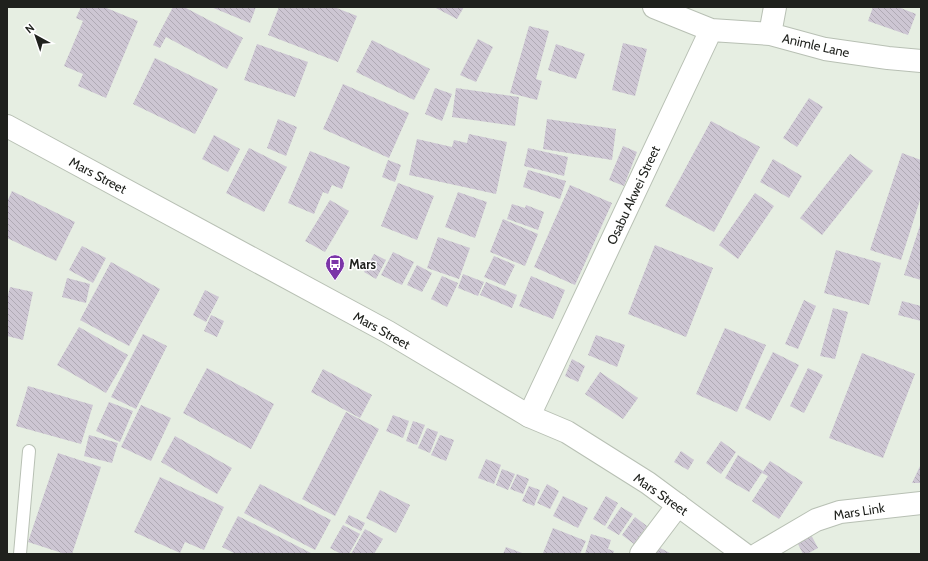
<svg xmlns="http://www.w3.org/2000/svg" width="928" height="561" viewBox="0 0 928 561" font-family="Cabin,sans-serif">
  <style>
    .building { fill: url(#building-back-hatch) }
    .lines { fill: none; stroke-linecap: round; stroke-linejoin: round }
    .lane-casing { stroke: #b8c0b4; stroke-width: 14 }
    .street-casing { stroke: #b8c0b4; stroke-width: 24 }
    .secondary-casing { stroke: #b8c0b4; stroke-width: 24 }
    .lane { stroke: #fff; stroke-width: 12 }
    .street { stroke: #fff; stroke-width: 22 }
    .secondary { stroke: #fff; stroke-width: 22 }
    .labels { text-anchor: middle; dominant-baseline: central; stroke-width: 3; stroke-linejoin: round; paint-order: stroke }
    .street-label { font-size: 13px; fill: #1f211d; stroke: #fff }
    .poi-label { font-size: 13px; font-weight: bold; fill: #1f211d; stroke: #fff; text-anchor: start }
  </style>
  <defs>
    <pattern id="building-back-hatch" width="6" height="6" patternUnits="userSpaceOnUse"><rect width="6" height="6" fill="#cdc6d3"/><path d="M-1 5l2 2M0 0l6 6M5-1l2 2" fill="none" stroke="#b0aab5"/></pattern>
  </defs>
  <rect width="100%" height="100%" fill="#e6eee2"/>
  <path class="building" d="M81 7H104L138 21 106 98 78 86 83 74 64 66 83 21 76 18Z
    M173 7H184L243 38 227 69 166 37 160 48 153 45Z
    M211 7H256L250 23Z
    M279 7H334L357 16 338 62 268 35Z
    M434 7H464L457 19Z
    M873 7H898L916 14 908 35 868 21Z
    M529 26 549 31 536 79 542 81 537 100 510 93Z
    M478 39 493 47 476 82 460 75Z
    M372 40 430 69 414 100 356 72Z
    M623 43 647 49 635 96 612 90Z
    M257 44 308 62 295 97 244 80Z
    M556 44 585 54 576 79 548 70Z
    M155 58 218 89 195 134 133 104Z
    M343 84 409 113 389 158 323 129Z
    M435 88 452 94 442 121 425 114Z
    M456 88 519 97 515 126 452 117Z
    M809 98 823 107 797 147 783 138Z
    M278 119 297 127 286 156 267 148Z
    M547 119 616 129 612 160 543 149Z
    M711 121 760 147 714 232 665 206Z
    M469 134 507 142 496 194 409 175 417 139 452 147 454 140 467 143Z
    M214 135 240 149 228 172 202 159Z
    M623 146 637 152 624 186 609 180Z
    M249 148 287 167 264 212 226 193Z
    M528 148 568 157 564 176 524 166Z
    M310 151 350 167 342 189 332 185 328 194 323 192 314 214 288 203Z
    M902 153 921 160V197L901 260 870 250Z
    M850 154 873 171 822 235 800 218Z
    M773 159 802 176 789 198 760 182Z
    M388 160 401 165 395 182 382 177Z
    M528 170 566 181 560 199 523 187Z
    M398 183 434 196 417 240 381 226Z
    M570 185 612 203 575 285 534 267Z
    M12 191 75 222 56 261 7 238V202Z
    M458 192 487 202 475 238 445 227Z
    M755 193 774 206 738 259 719 245Z
    M330 200 349 211 325 252 305 241Z
    M512 204 525 208 526 205 544 212 538 230 507 219Z
    M503 219 538 234 525 266 490 252Z
    M921 222V280L904 275Z
    M438 237 470 248 459 279 427 268Z
    M655 245 713 268 686 337 628 314Z
    M82 246 106 258 93 283 69 270Z
    M836 250 881 263 869 305 824 293Z
    M393 252 414 262 402 285 381 275Z
    M374 254 386 260 376 279 364 272Z
    M494 256 515 265 505 286 484 277Z
    M111 262 160 289 129 346 80 320Z
    M417 265 432 273 422 292 407 285Z
    M463 274 484 282 478 296 458 288Z
    M442 276 458 283 447 307 431 299Z
    M531 276 565 290 553 319 519 306Z
    M67 278 90 284 86 303 62 297Z
    M486 282 517 295 512 308 480 295Z
    M10 287 33 292 23 340 7 336V299Z
    M205 290 219 297 206 322 193 315Z
    M804 300 816 306 798 349 785 344Z
    M902 301 921 306V321L898 315Z
    M833 308 848 312 835 359 820 356Z
    M211 315 224 321 217 337 204 331Z
    M79 327 128 355 106 393 57 365Z
    M725 328 766 345 737 412 696 394Z
    M143 334 167 346 136 409 111 397Z
    M596 335 625 345 617 367 588 355Z
    M773 352 799 365 770 421 745 408Z
    M862 353 915 374 883 458 829 438Z
    M572 359 585 366 578 382 565 376Z
    M207 368 274 404 251 449 183 413Z
    M808 368 823 375 804 413 790 406Z
    M323 369 372 395 360 418 311 392Z
    M600 372 638 398 623 419 585 394Z
    M28 386 93 405 81 444 16 426Z
    M109 402 133 411 120 442 96 431Z
    M141 405 171 418 151 461 121 447Z
    M346 412 379 429 335 516 302 499Z
    M393 415 409 421 403 438 386 431Z
    M413 421 425 425 417 445 406 441Z
    M427 428 438 432 430 453 418 448Z
    M89 435 118 443 112 463 84 456Z
    M440 435 454 440 446 461 431 455Z
    M175 436 232 468 217 494 161 462Z
    M721 441 736 452 721 474 706 463Z
    M681 451 694 460 688 470 674 462Z
    M58 453 101 467 72 554H65L28 542Z
    M738 455 763 471 749 492 725 478Z
    M486 459 501 465 494 484 478 478Z
    M770 461 803 482 779 519 752 501 768 476 762 473Z
    M921 464V483H912Z
    M502 469 515 474 508 490 496 485Z
    M517 474 529 479 523 494 510 489Z
    M160 477 224 507 204 550 185 542 180 553 134 532Z
    M260 484 331 520 315 550 244 513Z
    M547 484 559 491 550 509 537 503Z
    M529 486 540 490 534 506 522 501Z
    M380 490 410 505 396 533 366 518Z
    M563 496 588 508 578 528 553 516Z
    M606 496 618 503 605 526 593 519Z
    M621 507 633 514 619 535 607 528Z
    M349 515 365 523 361 531 345 523Z
    M238 516 313 554H236L222 547Z
    M635 517 647 526 634 544 622 535Z
    M343 525 360 534 349 554H341L330 548Z
    M553 528 586 541 580 554H547L543 553Z
    M365 529 383 539 374 554H351Z
    M808 529 818 548 807 554H803L794 536Z
    M591 534 611 540 608 549 614 551 613 554H585Z
    M656 546 672 554H653Z
    M506 547 525 554H503Z"/>
  <g class="lines">
    <g class="lane-casing">
      <path id="lane" d="M20 554 29 451"/>
    </g>
    <g class="street-casing">
      <path id="street" d="M654 7 711 30 770 34 825 49 888 58 921 61
        M770 34 775 7
        M529 416 711 30
        M641 554 678 505
        M758 554 816 520 840 512 921 503"/>
    </g>
    <g class="secondary-casing">
      <path id="secondary" d="M7 126 388 332 529 416 567 432 648 483 744 554"/>
    </g>
    <use href="#lane" class="lane"/>
    <use href="#street" class="street"/>
    <use href="#secondary" class="secondary"/>
  </g>
  <defs>
    <g id="bus-pin" transform="scale(1)"><path d="M0 17L-7.5 6A9.5 9.5 0 1 1 7.5 6Z" fill="#7b35a8" stroke="#fff"/><path d="M-5-6H5V4H4V6H2V4H-2V6H-4V4H-5ZM-3.5-4V0h7V-4ZM-3.5 1.2v1.5H-2V1.2ZM2 1.2v1.5H3.5V1.2Z" fill="#fff"/></g>
  </defs>
  <g fill-rule="evenodd">
    <use href="#bus-pin" x="335" y="264"/>
  </g>
  <g class="labels">
    <g class="street-label">
      <text transform="translate(816 45) rotate(13)">Animle Lane</text>
      <text transform="translate(98 175) rotate(28)">Mars Street</text>
      <text transform="translate(633 195) rotate(-65)">Osabu Akwei Street</text>
      <text transform="translate(382 330) rotate(29)">Mars Street</text>
      <text transform="translate(661 494) rotate(35)">Mars Street</text>
      <text transform="translate(859 511) rotate(-9)">Mars Link</text>
    </g>
    <g class="poi-label">
      <text x="349" y="264">Mars</text>
    </g>
  </g>
  <rect width="928" height="561" fill="none" stroke="#1f211d" stroke-width="16"/>
  <g transform="translate(36 36) rotate(320)" stroke="#ffffff" stroke-width="3" paint-order="stroke">
  <path d="M0-3L7 15L0 10L-7 15Z" fill="#1f211d"/>
  <text y="-6" font-size="11" font-weight="bold" text-anchor="middle" fill="#1f211d">N</text>
  </g>
</svg>
